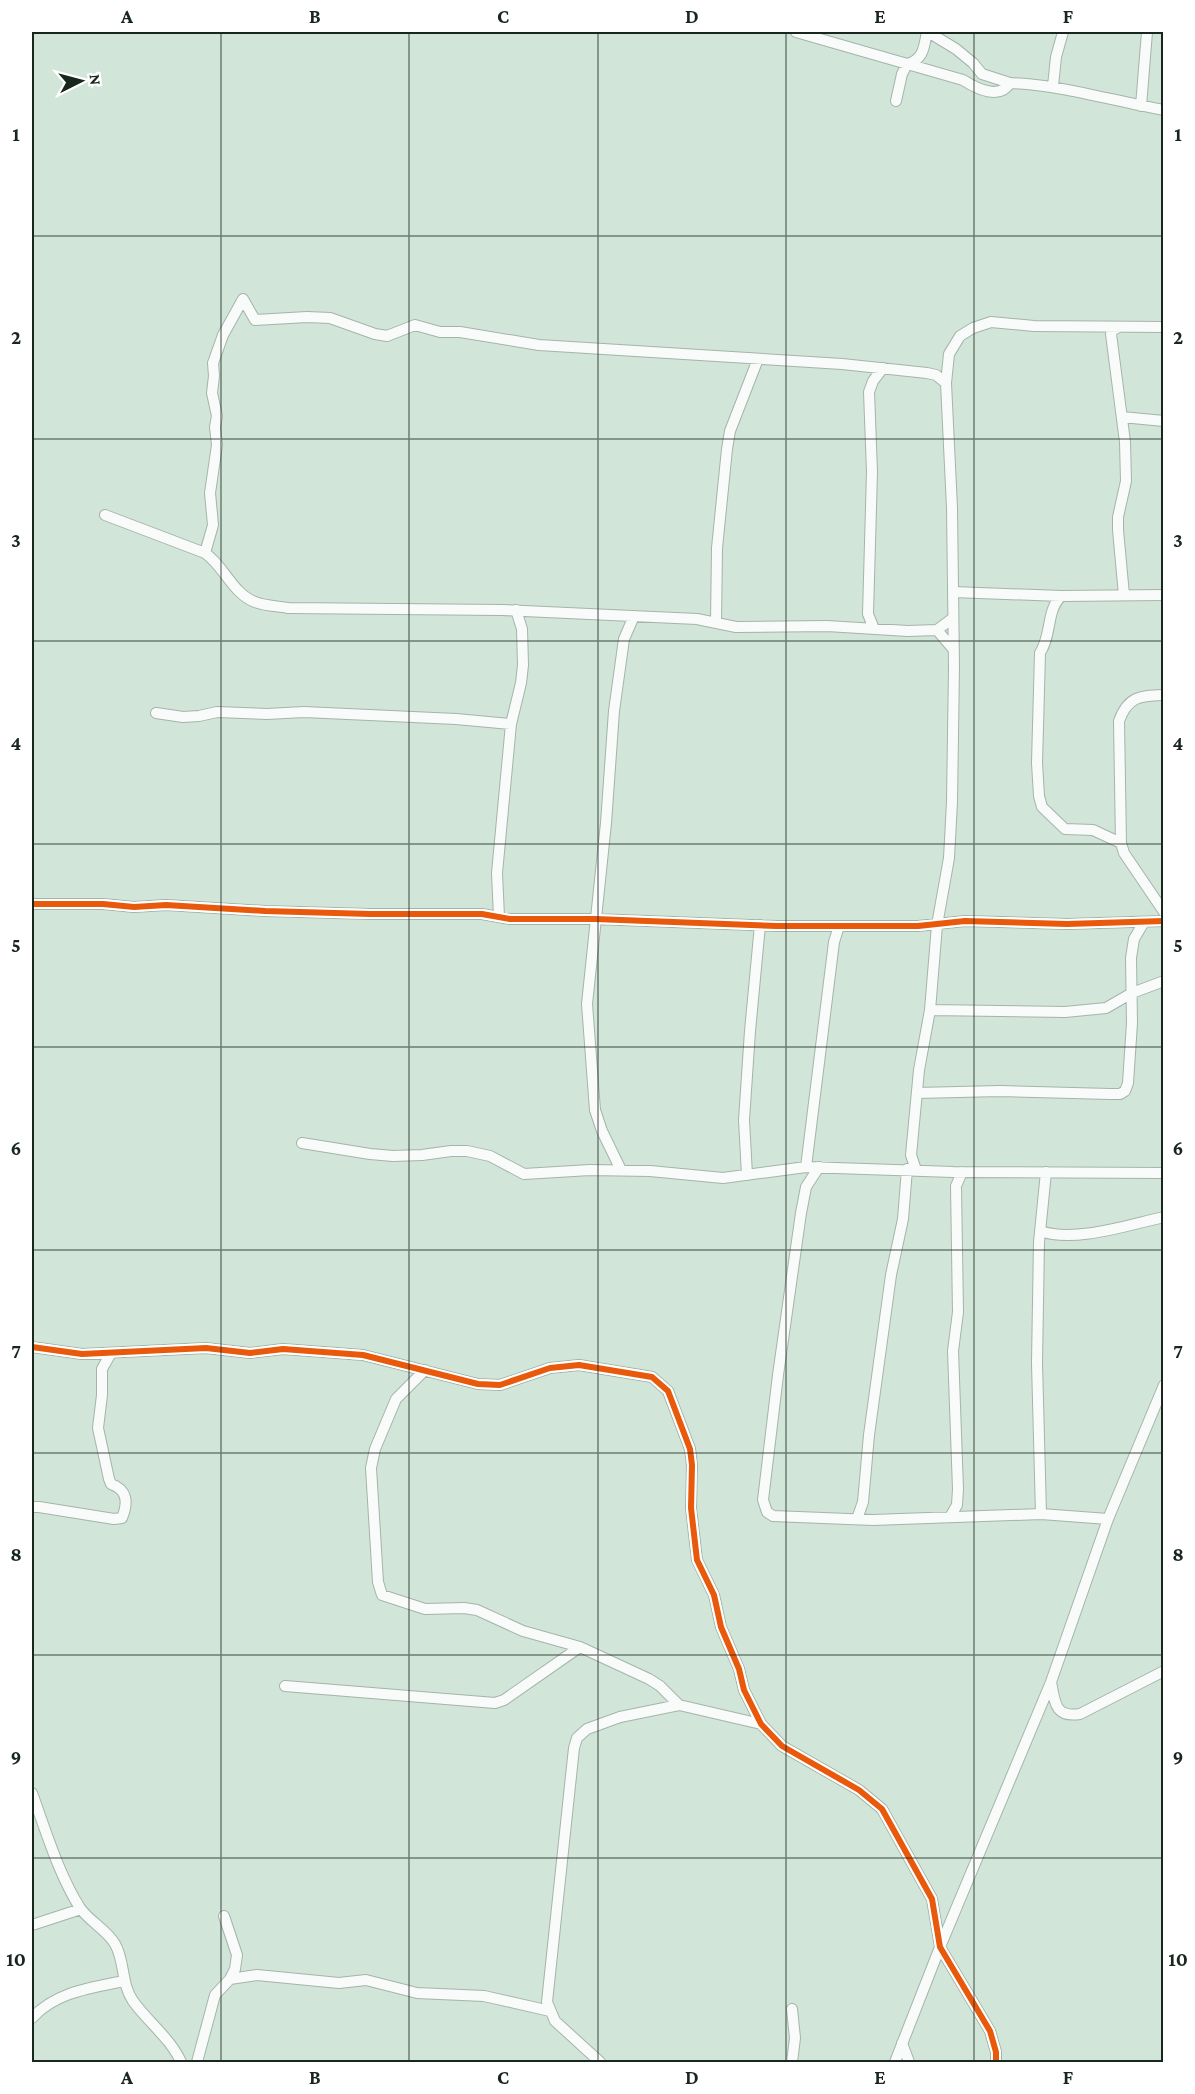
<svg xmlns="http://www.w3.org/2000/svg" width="1195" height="2094" viewBox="0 0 1195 2094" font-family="'Crimson Pro',serif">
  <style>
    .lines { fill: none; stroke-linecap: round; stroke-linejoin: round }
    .street-casing { stroke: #a5b4ab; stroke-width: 12 }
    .street { stroke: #f8fbf9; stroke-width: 10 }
    .cycleway-casing { stroke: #fff; stroke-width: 10 }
    .cycleway { stroke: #e8590c; stroke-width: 6 }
    .grid { fill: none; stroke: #19261e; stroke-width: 1.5; stroke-opacity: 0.55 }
    .neatline { fill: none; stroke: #19261e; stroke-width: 2 }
    .grid-label { font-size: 20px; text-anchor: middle; font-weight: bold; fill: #19261e }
  </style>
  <rect width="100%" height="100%" fill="#d1e5d9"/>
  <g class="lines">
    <g class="street-casing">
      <path id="street" d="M796 32 963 80C977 89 1000 100 1010 83 1063 85 1112 101 1164 110
        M928 32 956 49 973 63 982 74 1010 83
        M1053 86 1056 57 1063 32
        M896 101 902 74 907 64C924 60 924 46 927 32
        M1141 106 1147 32
        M1117 328 1113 330 1111 334 1125 442 1126 481 1118 517V530L1124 595
        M1122 417 1164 421
        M105 515 205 553C224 566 233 594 255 602 265 606 278 606 288 608L502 610 697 619 736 627 827 626 908 631 937 630 953 618
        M205 553 213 525 210 493 217 445 215 427 217 416 212 393 214 376 213 363 223 335 243 299 255 320 307 317 330 318 375 334 387 336 415 325 440 332H460L539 345 842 364 927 373 936 375 946 383
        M953 592 1061 596 1164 595
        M1061 596C1046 611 1052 635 1040 653L1037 763 1039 796 1042 807 1065 829 1093 830 1121 843
        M716 622 717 548 727 449 730 431 758 359
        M874 629 868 614 872 472 869 392 873 381 883 368
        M937 630 954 650
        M1164 695C1140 696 1128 696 1119 721L1121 843 1124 853 1164 912
        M156 713 183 717 199 716 217 712 267 714 304 712 456 719 511 724
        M32 904H103L134 907 166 905 265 911 370 914H482L510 919H595L777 926H918L965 921 1067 924 1164 921
        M499 917 497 873 511 724 521 683 523 665 522 629 516 610
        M930 1010 1065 1012 1106 1008 1132 993 1164 981
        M917 1093 1000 1091 1110 1094H1120L1125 1091 1128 1083 1132 1023 1131 958 1134 939 1144 922
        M302 1143 370 1154 393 1156 422 1155 451 1151H467L490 1156 524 1174 590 1170 650 1171 723 1178 806 1167 953 1172 1164 1173
        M806 1167 834 942 839 926
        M819 1167 806 1187 801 1213 778 1375 763 1500 767 1512 773 1516 873 1520 1041 1514 1108 1519
        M621 1170 602 1131 595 1110 587 1004 606 823 614 711 624 639 634 616
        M916 1170 911 1155 919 1070 930 1010 937 925 949 858 952 802 954 667 952 508 946 383 949 354 960 336 973 328 991 322 1034 326 1164 327
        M747 1175 744 1120 750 1031 760 925
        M1040 1231C1075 1243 1127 1225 1164 1217
        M32 1347 82 1354 206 1348 250 1353 283 1349 363 1355 478 1384 500 1385 550 1368 579 1365 652 1377 668 1391 690 1449 692 1465 691 1508 697 1560 714 1595 721 1627 739 1669 744 1690 761 1724 782 1746 859 1790 882 1809 932 1899 940 1947 990 2031 996 2052V2062
        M425 1370 396 1399 375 1449 371 1468 378 1582 382 1595 425 1609 464 1608 477 1610 523 1631 580 1647 649 1679 660 1686 679 1705
        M32 1507H39L114 1519 122 1518C128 1503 128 1490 111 1484L109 1479 98 1428 102 1395V1369L111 1353
        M1041 1514 1037 1363 1039 1242 1046 1172
        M950 1517 957 1505 958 1489 953 1351 958 1312 956 1186 962 1172
        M857 1519 863 1502 869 1435 891 1275 903 1219 907 1169
        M1051 1682C1055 1703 1055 1718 1080 1714L1164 1671
        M285 1686 495 1703 504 1700 580 1647
        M32 1793C46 1831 58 1873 80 1908 89 1921 107 1930 115 1944 125 1961 121 1984 133 2001 148 2022 171 2039 181 2062
        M32 1925 81 1909
        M230 1979 257 1975 339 1983 366 1980 417 1993 484 1996 550 2011
        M792 2009 795 2038 792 2062
        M32 2018C56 1992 90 1988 124 1981
        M902 2043 909 2062
        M197 2062 215 1995 230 1979 235 1969 237 1955 224 1916
        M600 2062 555 2021 547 2002 574 1748 577 1738 587 1729 620 1717 679 1705 761 1724
        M895 2062 940 1947 1051 1682 1108 1519 1164 1385"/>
    </g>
    <use href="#street" class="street"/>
    <g class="cycleway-casing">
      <path id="cycleway" d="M32 904H103L134 907 166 905 265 911 370 914H482L510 919H595L777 926H918L965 921 1067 924 1164 921
        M32 1347 82 1354 206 1348 250 1353 283 1349 363 1355 478 1384 500 1385 550 1368 579 1365 652 1377 668 1391 690 1449 692 1465 691 1508 697 1560 714 1595 721 1627 739 1669 744 1690 761 1724 782 1746 859 1790 882 1809 932 1899 940 1947 990 2031 996 2052V2062"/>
    </g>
    <use href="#cycleway" class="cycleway"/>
  </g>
  <path class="grid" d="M221 32V2062M409 32V2062M598 32V2062M786 32V2062M974 32V2062M32 236H1164M32 439H1164M32 641H1164M32 844H1164M32 1047H1164M32 1250H1164M32 1453H1164M32 1655H1164M32 1858H1164"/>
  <rect width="1195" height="2094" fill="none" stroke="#ffffff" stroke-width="66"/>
  <g transform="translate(81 81) rotate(84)" stroke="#ffffff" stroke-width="4.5" paint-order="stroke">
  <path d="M0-4.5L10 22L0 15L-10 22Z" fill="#19261e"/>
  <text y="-9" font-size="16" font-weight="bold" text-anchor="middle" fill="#19261e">N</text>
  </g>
  <rect x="33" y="33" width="1129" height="2028" class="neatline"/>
  <g class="grid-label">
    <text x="127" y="23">A</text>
    <text x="315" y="23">B</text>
    <text x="503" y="23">C</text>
    <text x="692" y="23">D</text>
    <text x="880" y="23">E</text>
    <text x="1068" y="23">F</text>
    <text x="16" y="141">1</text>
    <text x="1178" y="141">1</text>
    <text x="16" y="344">2</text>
    <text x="1178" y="344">2</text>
    <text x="16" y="547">3</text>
    <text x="1178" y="547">3</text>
    <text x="16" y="750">4</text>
    <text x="1178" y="750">4</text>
    <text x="16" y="952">5</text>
    <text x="1178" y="952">5</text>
    <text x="16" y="1155">6</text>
    <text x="1178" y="1155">6</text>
    <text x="16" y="1358">7</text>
    <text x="1178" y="1358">7</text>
    <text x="16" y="1561">8</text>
    <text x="1178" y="1561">8</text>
    <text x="16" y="1764">9</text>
    <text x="1178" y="1764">9</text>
    <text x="16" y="1966">10</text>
    <text x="1178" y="1966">10</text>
    <text x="127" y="2084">A</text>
    <text x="315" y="2084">B</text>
    <text x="503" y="2084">C</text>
    <text x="692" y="2084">D</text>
    <text x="880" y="2084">E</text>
    <text x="1068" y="2084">F</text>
  </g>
</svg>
